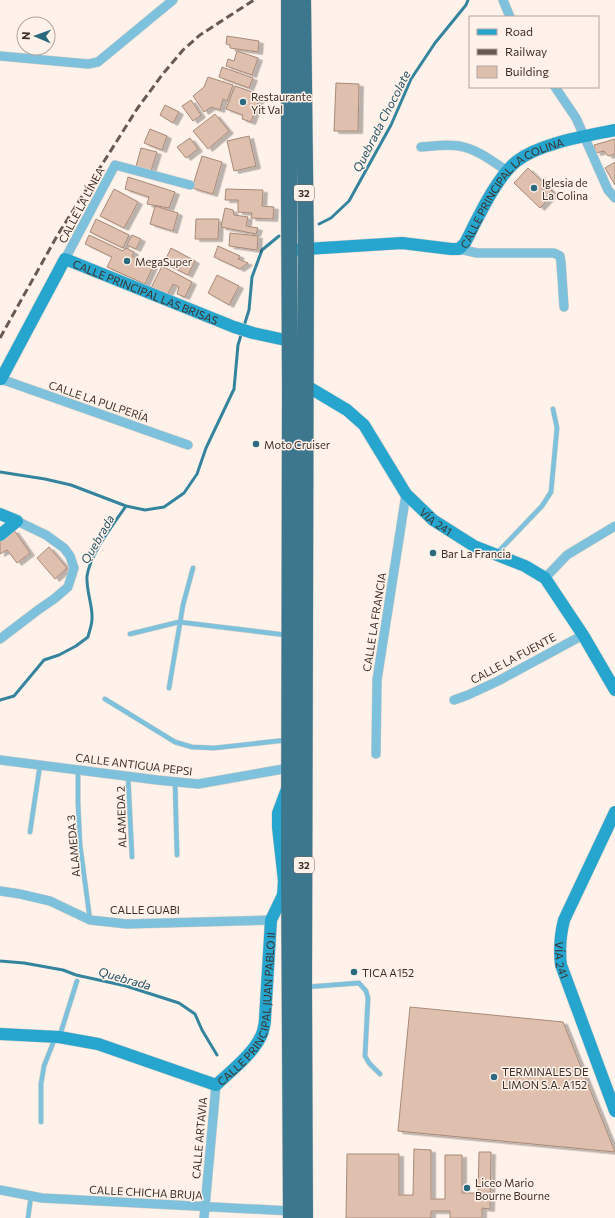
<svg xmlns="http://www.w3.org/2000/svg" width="615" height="1218" viewBox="0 0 615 1218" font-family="Commissioner,sans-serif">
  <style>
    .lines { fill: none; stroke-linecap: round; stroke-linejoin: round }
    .stream { stroke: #35849e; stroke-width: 3 }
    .building { fill: #dfbfad; stroke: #a88a79; filter: url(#shadow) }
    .lane-casing { stroke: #dccfc7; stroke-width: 5.5 }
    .street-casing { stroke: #dccfc7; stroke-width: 10 }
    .secondary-casing { stroke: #dccfc7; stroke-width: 13 }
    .highway-casing { stroke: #dccfc7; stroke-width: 17 }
    .lane { stroke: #7dc1dd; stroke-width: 4.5 }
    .street { stroke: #7dc1dd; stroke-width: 9 }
    .secondary { stroke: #26a6cf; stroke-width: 12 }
    .highway { stroke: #3d778e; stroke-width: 16 }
    .rail { stroke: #675a53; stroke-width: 3; stroke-dasharray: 8 4; stroke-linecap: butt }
    .poi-dot { fill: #2b697f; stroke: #fff2ea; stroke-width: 1.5 }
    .labels { text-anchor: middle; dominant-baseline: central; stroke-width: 3; stroke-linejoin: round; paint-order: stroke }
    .shield { fill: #fff2ea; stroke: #776a63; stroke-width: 1 }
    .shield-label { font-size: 10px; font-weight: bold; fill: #3d3029 }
    .poi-label { font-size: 11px; fill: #3d3029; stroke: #fff2ea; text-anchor: start }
    .street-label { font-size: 11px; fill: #3d3029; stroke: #fff2ea }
    .water-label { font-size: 12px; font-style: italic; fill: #245365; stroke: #fff2ea }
  </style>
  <defs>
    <filter id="shadow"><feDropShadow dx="4.5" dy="2.5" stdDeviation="0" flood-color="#0004"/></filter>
  </defs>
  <rect width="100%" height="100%" fill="#fff2ea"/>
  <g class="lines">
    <path class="stream" d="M319 224 331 218 349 201 391 125 411 79 435 43 466 5 468 0
      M244 326 249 310 252 277 262 250 279 236
      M0 472 45 479 71 485 126 506 145 510 164 507 184 493 197 474 206 448 234 389 238 345 242 332
      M0 700 14 696 44 660 59 655 76 646 88 637C89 632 92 625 92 619 93 606 86 591 87 576 90 554 113 525 126 506
      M0 961 24 963 63 970 76 975 126 986 179 1003 195 1014 202 1030 217 1055"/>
  </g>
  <path class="building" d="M227 36 259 41 258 52 230 48V45L226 44Z
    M237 51 258 58 252 75 226 66 228 59 234 61Z
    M222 67 253 78 249 88 219 77Z
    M208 77 233 85 227 101 223 99 220 110 211 107 204 112 193 96 204 87Z
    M336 83 359 84 358 131H334Z
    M235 86 261 95 251 122 242 119 243 115 226 109Z
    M191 100 201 115 193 121 182 106Z
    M165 105 179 112 173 123 160 115Z
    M215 114 229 131 208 149 193 131Z
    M150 129 167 136 162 150 144 143Z
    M249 136 256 166 234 171 227 141Z
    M190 138 198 149 186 158 177 147Z
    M615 139V154L608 156 604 151 596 153 594 145Z
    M141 148 157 152 150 174 135 170Z
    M202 156 222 162 213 194 192 188Z
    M615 162V185L605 168Z
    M528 168 554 193 540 208 514 183Z
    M128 177 175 192 169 208 147 204 149 197 125 189Z
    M114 189 138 202 124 228 100 216Z
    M226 189 263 190 262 206 274 207 273 219 251 218 252 213 238 212V200H225Z
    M155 206 178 213 173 231 150 224Z
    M225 208 233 210 234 215 248 217 246 226 258 228 256 234 221 227Z
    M96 219 129 235 123 248 90 232Z
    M196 219H219L218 239H195Z
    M230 233 258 236 257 250 229 246Z
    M89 235 123 251 126 248 134 252 132 256 153 266 145 284 107 267 112 257 85 244Z
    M132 235 141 239 136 249 127 245Z
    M218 246 240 256 238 259 248 263 240 269 214 257Z
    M171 248 195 261 188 275 164 263Z
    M162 266 192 282 185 297 177 294 179 287 173 284 167 296 151 288Z
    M217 275 239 286 229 305 208 293Z
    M14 530 30 553 17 563 7 550 0 554V541Z
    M49 547 67 568 55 579 37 558Z
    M410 1007 563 1022 615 1152 398 1131Z
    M414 1149 431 1150V1199H445V1155H462V1193H478L479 1152H491L490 1209 482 1208V1218H450V1211H431V1218H346L347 1154H399V1195H413Z"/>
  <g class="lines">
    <g class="lane-casing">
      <path id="lane" d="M496 554 542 506 551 492 557 428 553 409
        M130 634 179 622 286 635
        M169 688 183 605 193 568
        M105 699 175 742 192 747 214 748 287 740
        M78 770V803L80 845 90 920
        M128 776 132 857
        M175 782 177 855
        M30 832 40 765
        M306 987 359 983 366 991 368 998 365 1056 369 1063 380 1074
        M60 1035 77 981
        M41 1122V1084L44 1066 55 1038
        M28 1218 31 1196"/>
    </g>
    <g class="street-casing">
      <path id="street" d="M503 0 510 17
        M0 56 88 64 98 62 173 0
        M555 87 576 118 608 190 615 198
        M421 147C433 146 447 144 459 146 477 149 492 161 507 171
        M459 249 477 253H554L560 256 561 262 564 307
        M65 259 115 165 190 185
        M1 379 188 445
        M545 578 567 555 615 526
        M0 639 38 610 54 599 68 587 74 568 70 556 64 548 46 535 17 521
        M454 700 468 695 498 681 583 635
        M376 754 377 680 406 494
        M0 760 157 780 198 784 289 768
        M0 891 20 894 50 901 90 920 127 924 271 920
        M0 1190 42 1198 291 1211
        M204 1218 216 1085"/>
    </g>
    <g class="secondary-casing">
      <g id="secondary">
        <path id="s1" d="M290 250 402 243 451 249H459L465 243C477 220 497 176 517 161 540 143 586 136 615 130"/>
        <path id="s2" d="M0 379H1L65 259 234 327 253 333 290 341"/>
        <path id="s3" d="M298 385H305L347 410 364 425 406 494 433 520 474 546 525 566 545 578 583 635 615 690"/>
        <path d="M0 514 17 521 0 535"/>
        <path id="s4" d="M615 812 564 920C560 936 559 949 561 965L615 1111"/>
        <path id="s5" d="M0 1034 59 1037 98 1044 216 1085C231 1071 257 1051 263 1031 264 1027 265 1023 265 1019L271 920 283 895 284 881 278 827V813L287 789"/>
      </g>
    </g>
    <g class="highway-casing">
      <path id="highway" d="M289 0V197L290 386 289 868 291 1218
        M303 0 306 249 304 987 305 1218"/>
    </g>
    <use href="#lane" class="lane"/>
    <use href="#street" class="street"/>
    <use href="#secondary" class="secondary"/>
    <use href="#highway" class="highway"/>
    <path class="rail" d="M0 338 57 236 137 109 162 75 183 50 200 35 254 0"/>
  </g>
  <g class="poi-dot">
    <circle cx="243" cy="102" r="4"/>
    <circle cx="534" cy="188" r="4"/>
    <circle cx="127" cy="261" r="4"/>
    <circle cx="256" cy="444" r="4"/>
    <circle cx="433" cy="553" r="4"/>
    <circle cx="354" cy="972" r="4"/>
    <circle cx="494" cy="1077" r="4"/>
    <circle cx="467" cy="1188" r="4"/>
  </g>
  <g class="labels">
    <g class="shield">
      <rect x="294" y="185" width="20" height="16" rx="3"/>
      <rect x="294" y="857" width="20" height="16" rx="3"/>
    </g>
    <g class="shield-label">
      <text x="304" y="193">32</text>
      <text x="304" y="865">32</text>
    </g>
    <g class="poi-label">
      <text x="251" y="96">Restaurante<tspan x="251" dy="13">Yit Val</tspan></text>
      <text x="542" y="182">Iglesia de<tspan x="542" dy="13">La Colina</tspan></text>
      <text x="135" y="261">MegaSuper</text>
      <text x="264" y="444">Moto Cruiser</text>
      <text x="441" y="553">Bar La Francia</text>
      <text x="362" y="972">TICA A152</text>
      <text x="502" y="1071">TERMINALES DE<tspan x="502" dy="13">LIMON S.A. A152</tspan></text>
      <text x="475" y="1182">Liceo Mario<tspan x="475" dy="13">Bourne Bourne</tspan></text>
    </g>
    <g class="street-label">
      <text stroke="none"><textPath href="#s1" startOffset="250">CALLE PRINCIPAL LA COLINA</textPath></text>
      <text transform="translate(81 205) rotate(-62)">CALLE LA LÍNEA</text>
      <text stroke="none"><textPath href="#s2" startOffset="224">CALLE PRINCIPAL LAS BRISAS</textPath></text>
      <text transform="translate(99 401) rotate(19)">CALLE LA PULPERÍA</text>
      <text stroke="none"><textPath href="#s3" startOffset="200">VÍA 241</textPath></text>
      <text transform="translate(374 622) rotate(-81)">CALLE LA FRANCIA</text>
      <text transform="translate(513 658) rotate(-28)">CALLE LA FUENTE</text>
      <text transform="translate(134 764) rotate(7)">CALLE ANTIGUA PEPSI</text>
      <text transform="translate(121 817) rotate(-92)">ALAMEDA 2</text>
      <text transform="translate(73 846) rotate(-95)">ALAMEDA 3</text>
      <text x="145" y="909">CALLE GUABI</text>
      <text stroke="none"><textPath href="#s4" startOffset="160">VÍA 241</textPath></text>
      <text stroke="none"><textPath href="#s5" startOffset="311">CALLE PRINCIPAL JUAN PABLO II</textPath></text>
      <text transform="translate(199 1138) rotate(-85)">CALLE ARTAVIA</text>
      <text transform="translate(146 1192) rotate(3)">CALLE CHICHA BRUJA</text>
    </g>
    <g class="water-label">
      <text transform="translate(381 121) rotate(-63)">Quebrada Chocolate</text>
      <text transform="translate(97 539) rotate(-60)">Quebrada</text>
      <text transform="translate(125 978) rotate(16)">Quebrada</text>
    </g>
  </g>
  <rect x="469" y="16" width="130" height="72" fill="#fff2ea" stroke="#b1a49d"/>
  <rect x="477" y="29" width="20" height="6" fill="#26a6cf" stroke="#b1a49d"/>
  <text x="505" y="36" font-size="12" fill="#3d3029">Road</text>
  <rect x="477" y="49" width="20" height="6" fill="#675a53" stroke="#b1a49d"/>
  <text x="505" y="56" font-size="12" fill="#3d3029">Railway</text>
  <rect x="477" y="66" width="20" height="12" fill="#dfbfad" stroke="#b1a49d"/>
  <text x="505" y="76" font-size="12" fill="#3d3029">Building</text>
  <g transform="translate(36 36) rotate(272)"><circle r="19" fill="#fff2ea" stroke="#b1a49d"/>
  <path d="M0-3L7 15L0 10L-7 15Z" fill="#2b697f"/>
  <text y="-6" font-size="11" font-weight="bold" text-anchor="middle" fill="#3d3029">N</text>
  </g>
</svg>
